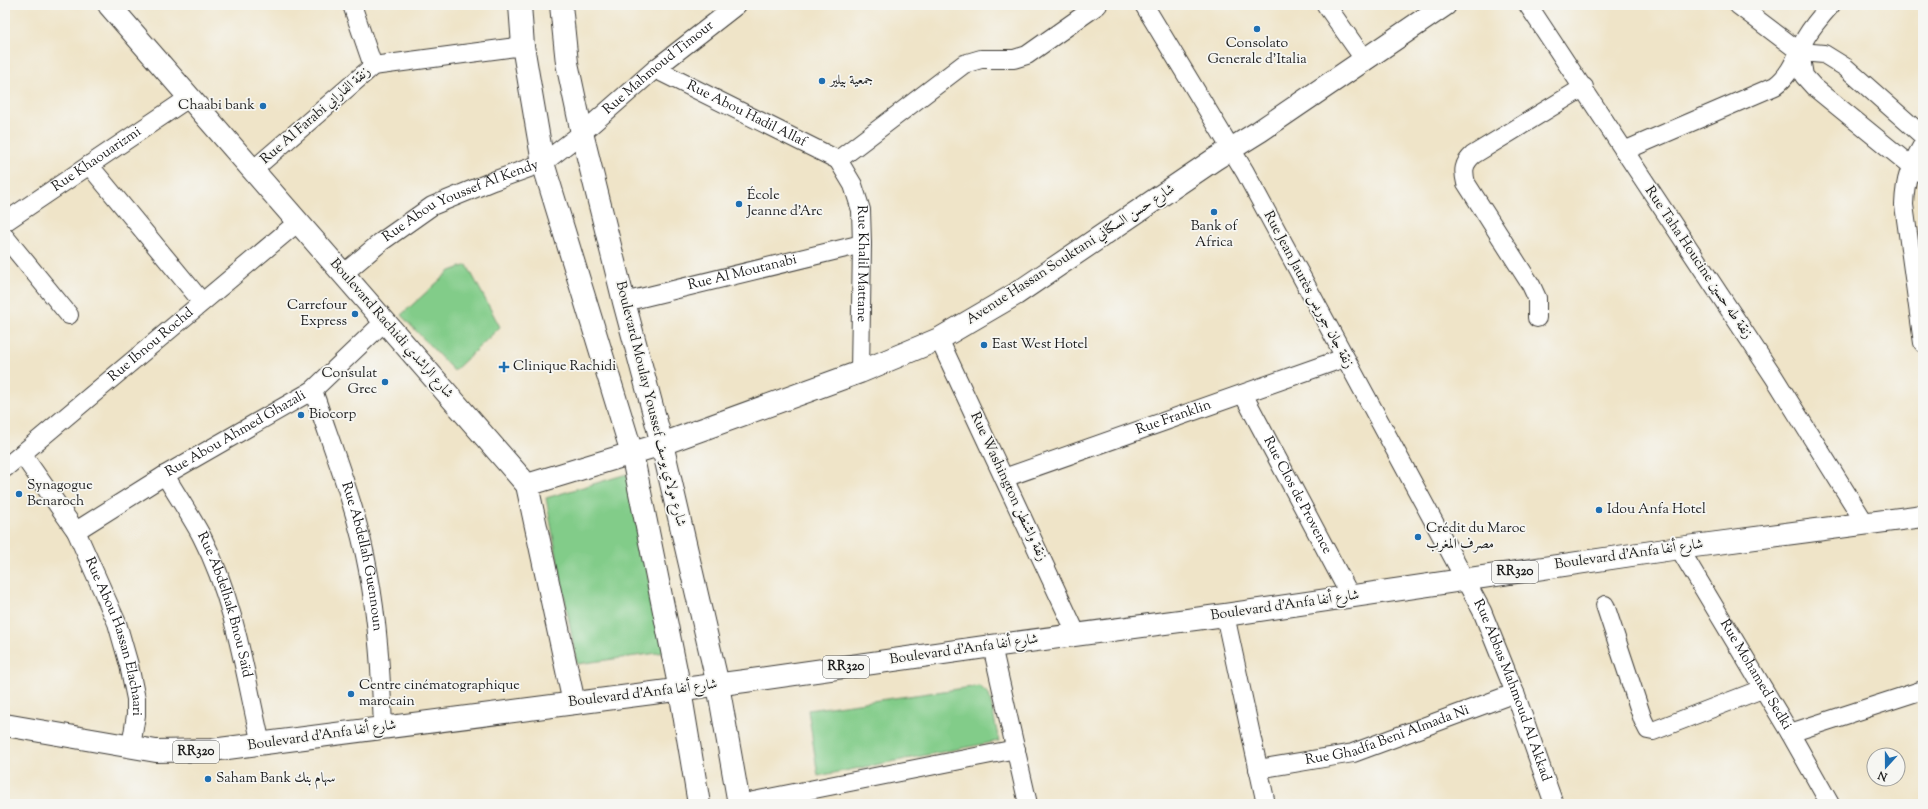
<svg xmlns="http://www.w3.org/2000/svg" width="1928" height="809" viewBox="0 0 1928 809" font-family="'Sorts Mill Goudy',Amiri,serif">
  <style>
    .green { fill: #82cc89; stroke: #4f7452 }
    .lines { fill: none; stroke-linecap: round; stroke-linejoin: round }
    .street-casing { stroke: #3c3a36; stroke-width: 20 }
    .secondary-casing { stroke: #3c3a36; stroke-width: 24 }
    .primary-casing { stroke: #3c3a36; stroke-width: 24 }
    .street { stroke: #fff; stroke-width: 18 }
    .secondary { stroke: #fff; stroke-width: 22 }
    .primary { stroke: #fff; stroke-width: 22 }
    .poi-dot { fill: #1f6fb2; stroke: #f6f6f2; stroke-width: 1.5 }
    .labels { text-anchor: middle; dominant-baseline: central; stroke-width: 3.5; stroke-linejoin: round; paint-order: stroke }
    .shield { fill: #f6f6f2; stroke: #5d5d5c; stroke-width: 1 }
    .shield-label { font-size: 13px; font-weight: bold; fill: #1c1c1c }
    .poi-label { font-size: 14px; fill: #1c1c1c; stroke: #f6f6f2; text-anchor: start }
    .street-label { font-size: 14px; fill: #1c1c1c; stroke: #f6f6f2 }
  </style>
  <rect width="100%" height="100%" fill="#f6f6f2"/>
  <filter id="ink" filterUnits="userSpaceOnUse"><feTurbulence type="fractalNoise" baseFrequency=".025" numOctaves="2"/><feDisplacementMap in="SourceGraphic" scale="8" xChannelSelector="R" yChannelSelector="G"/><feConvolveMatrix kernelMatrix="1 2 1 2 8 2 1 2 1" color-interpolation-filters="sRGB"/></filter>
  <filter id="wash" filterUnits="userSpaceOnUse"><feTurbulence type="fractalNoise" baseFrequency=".012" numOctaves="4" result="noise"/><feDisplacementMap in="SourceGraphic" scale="16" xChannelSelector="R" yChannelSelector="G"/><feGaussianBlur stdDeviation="0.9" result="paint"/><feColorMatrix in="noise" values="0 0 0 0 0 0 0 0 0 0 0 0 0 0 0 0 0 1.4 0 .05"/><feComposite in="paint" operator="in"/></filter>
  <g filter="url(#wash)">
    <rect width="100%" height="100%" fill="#efe4c8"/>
    <path class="green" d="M467 265 500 327 454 371 401 315 450 271Z
      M627 474 665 652 577 664 546 498Z
      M979 686 989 694 999 741 818 776 808 710Z"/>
  </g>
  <g filter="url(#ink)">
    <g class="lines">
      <g class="street-casing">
        <g id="street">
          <path d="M352 5 373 66"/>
          <path id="s1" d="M1144 5 1245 172 1482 611 1515 693 1554 804"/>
          <path d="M1326 5 1364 59"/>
          <path d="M1528 5 1774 377 1865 523"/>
          <path d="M1738 5 1800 52 1824 54 1845 67 1923 136"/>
          <path d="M1800 52 1804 76 1814 87 1911 166 1923 174"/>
          <path id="s2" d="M655 69 838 160"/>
          <path d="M1923 144C1910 167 1905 178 1904 205L1923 343"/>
          <path d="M1624 151 1775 86C1792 74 1797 54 1806 37 1813 25 1822 15 1831 5"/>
          <path d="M838 160 964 64 981 59H1014L1027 55 1098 5"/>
          <path id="s3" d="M838 160 853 185 861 210 862 244 860 372"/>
          <path d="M89 165 202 302"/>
          <path d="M253 170 373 66 523 46"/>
          <path id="s4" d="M5 222 190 97"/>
          <path d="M5 237 69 315"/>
          <path id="s5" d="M343 274 381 242 432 206 493 181 543 163 582 133 655 69 737 5"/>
          <path id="s6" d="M624 302 862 244"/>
          <path d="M1537 318V298L1531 285 1466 183C1463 171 1463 164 1473 155L1584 87"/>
          <path d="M939 339 1077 635"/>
          <path id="s7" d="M313 390C333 450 357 509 368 570 378 622 381 675 383 728"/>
          <path id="s8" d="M1243 394 1351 597"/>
          <path id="s9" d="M22 454 76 531 117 623 129 665 136 699V715L131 747"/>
          <path id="s10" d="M5 468 298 222"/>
          <path id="s11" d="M165 475C177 496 191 516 202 537 235 601 245 675 261 744"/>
          <path id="s12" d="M1004 478 1344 358"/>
          <path id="s13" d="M76 531 165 475 313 390 384 322"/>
          <path id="s14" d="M1679 548 1790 733 1830 804"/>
          <path d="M1605 605 1643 720 1648 730 1653 731 1762 689"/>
          <path d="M1225 615 1266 804"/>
          <path d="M992 646 1028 804"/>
          <path d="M1790 733 1923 690"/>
          <path id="s15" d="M1258 769 1353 753 1515 693"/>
          <path d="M739 804 1016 749"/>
        </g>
      </g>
      <g class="secondary-casing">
        <path id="secondary" d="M109 5 527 485 574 703
          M520 5 523 46 543 163 632 453 680 690 699 804
          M561 5 567 63 582 133 624 302 662 444 718 685 739 804
          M527 485 662 444 860 372 939 339 1016 294 1215 159 1260 131 1445 5"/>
      </g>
      <g class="primary-casing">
        <path id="primary" d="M5 725 156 751 212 750 745 681 992 646 1225 615 1679 548 1923 516"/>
      </g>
      <use href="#street" class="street"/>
      <use href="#secondary" class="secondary"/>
      <use href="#primary" class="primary"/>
    </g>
  </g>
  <g class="poi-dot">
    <circle cx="1257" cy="29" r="4"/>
    <circle cx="822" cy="81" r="4"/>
    <circle cx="263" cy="106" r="4"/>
    <circle cx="739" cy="204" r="4"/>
    <circle cx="1214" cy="212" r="4"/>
    <circle cx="355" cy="314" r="4"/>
    <circle cx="984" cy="345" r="4"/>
    <path d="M502 361h4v4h4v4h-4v4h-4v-4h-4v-4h4z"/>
    <circle cx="385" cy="382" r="4"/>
    <circle cx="301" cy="415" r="4"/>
    <circle cx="19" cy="494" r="4"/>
    <circle cx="1599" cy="510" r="4"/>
    <circle cx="1418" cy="537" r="4"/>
    <circle cx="351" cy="694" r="4"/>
    <circle cx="208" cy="779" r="4"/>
  </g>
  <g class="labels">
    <g class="shield">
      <rect x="1492" y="561" width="46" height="22" rx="3"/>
      <rect x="823" y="656" width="46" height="22" rx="3"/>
      <rect x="173" y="741" width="46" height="22" rx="3"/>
    </g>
    <g class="shield-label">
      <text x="1515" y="572">RR320</text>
      <text x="846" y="667">RR320</text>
      <text x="196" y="752">RR320</text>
    </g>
    <g class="poi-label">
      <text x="1257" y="44" text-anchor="middle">Consolato<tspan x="1257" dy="16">Generale d'Italia</tspan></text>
      <text x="830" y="81">جمعية بيلير</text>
      <text x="255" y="106" text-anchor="end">Chaabi bank</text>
      <text x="747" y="196">École<tspan x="747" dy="16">Jeanne d'Arc</tspan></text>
      <text x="1214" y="227" text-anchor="middle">Bank of<tspan x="1214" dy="16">Africa</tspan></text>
      <text x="347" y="306" text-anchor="end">Carrefour<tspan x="347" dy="16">Express</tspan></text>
      <text x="992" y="345">East West Hotel</text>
      <text x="513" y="367">Clinique Rachidi</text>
      <text x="377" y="374" text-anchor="end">Consulat<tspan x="377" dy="16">Grec</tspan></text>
      <text x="309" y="415">Biocorp</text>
      <text x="27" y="486">Synagogue<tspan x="27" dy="16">Benaroch</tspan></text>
      <text x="1607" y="510">Idou Anfa Hotel</text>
      <text x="1426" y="529">Crédit du Maroc<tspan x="1426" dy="16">مصرف المغرب</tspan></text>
      <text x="359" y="686">Centre cinématographique<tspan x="359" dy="16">marocain</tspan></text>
      <text x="216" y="779">Saham Bank سهام بنك</text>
    </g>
    <g class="street-label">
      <text stroke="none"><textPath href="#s5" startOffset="381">Rue Mahmoud Timour</textPath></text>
      <text stroke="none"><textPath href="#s2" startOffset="102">Rue Abou Hadil Allaf</textPath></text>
      <text transform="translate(316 116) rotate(-41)">Rue Al Farabi زنقة الفارابي</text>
      <text stroke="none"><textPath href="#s4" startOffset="111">Rue Khaouarizmi</textPath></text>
      <text stroke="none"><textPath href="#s5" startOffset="140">Rue Abou Youssef Al Kendy</textPath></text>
      <text transform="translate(1071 255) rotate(-33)">Avenue Hassan Souktani شارع حسن السكتاني</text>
      <text transform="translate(1698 263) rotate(56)">Rue Taha Houcine زنقة طه حسين</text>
      <text stroke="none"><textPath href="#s3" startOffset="109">Rue Khalil Mattane</textPath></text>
      <text stroke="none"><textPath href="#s6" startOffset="122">Rue Al Moutanabi</textPath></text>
      <text transform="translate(1308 290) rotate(62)">Rue Jean Jaurès زنقة جان جوريس</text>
      <text transform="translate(391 329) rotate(49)">Boulevard Rachidi شارع الراشدي</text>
      <text stroke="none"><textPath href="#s10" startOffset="191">Rue Ibnou Rochd</textPath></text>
      <text transform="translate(650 404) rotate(76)">Boulevard Moulay Youssef شارع مولاي يوسف</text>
      <text stroke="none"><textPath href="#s12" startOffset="180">Rue Franklin</textPath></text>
      <text stroke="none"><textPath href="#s13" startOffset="187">Rue Abou Ahmed Ghazali</textPath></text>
      <text transform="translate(1008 487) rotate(65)">Rue Washington زنقة واشنطن</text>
      <text stroke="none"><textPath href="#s8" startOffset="115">Rue Clos de Provence</textPath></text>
      <text transform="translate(1629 555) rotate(-8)">Boulevard d'Anfa شارع أنفا</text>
      <text stroke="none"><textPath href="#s7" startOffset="174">Rue Abdellah Guennoun</textPath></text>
      <text stroke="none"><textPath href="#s11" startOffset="144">Rue Abdelhak Bnou Saïd</textPath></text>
      <text transform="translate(1285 606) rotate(-8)">Boulevard d'Anfa شارع أنفا</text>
      <text stroke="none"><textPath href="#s9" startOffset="207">Rue Abou Hassan Elachaari</textPath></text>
      <text transform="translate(964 650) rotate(-8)">Boulevard d'Anfa شارع أنفا</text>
      <text stroke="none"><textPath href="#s14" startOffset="148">Rue Mohamed Sedki</textPath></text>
      <text stroke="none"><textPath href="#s1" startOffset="779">Rue Abbas Mahmoud Al Akkad</textPath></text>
      <text transform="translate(643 694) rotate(-7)">Boulevard d'Anfa شارع أنفا</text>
      <text stroke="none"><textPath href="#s15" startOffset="134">Rue Ghadfa Beni Almada Ni</textPath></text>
      <text transform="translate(322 736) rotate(-8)">Boulevard d'Anfa شارع أنفا</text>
    </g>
  </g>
  <rect width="1928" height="809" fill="none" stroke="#f6f6f2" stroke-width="20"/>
  <g transform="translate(1886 767) rotate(201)"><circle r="19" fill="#f6f6f2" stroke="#9f9f9c"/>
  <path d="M0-3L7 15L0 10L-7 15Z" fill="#1f6fb2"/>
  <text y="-6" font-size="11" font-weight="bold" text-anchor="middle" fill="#1c1c1c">N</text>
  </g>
</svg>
